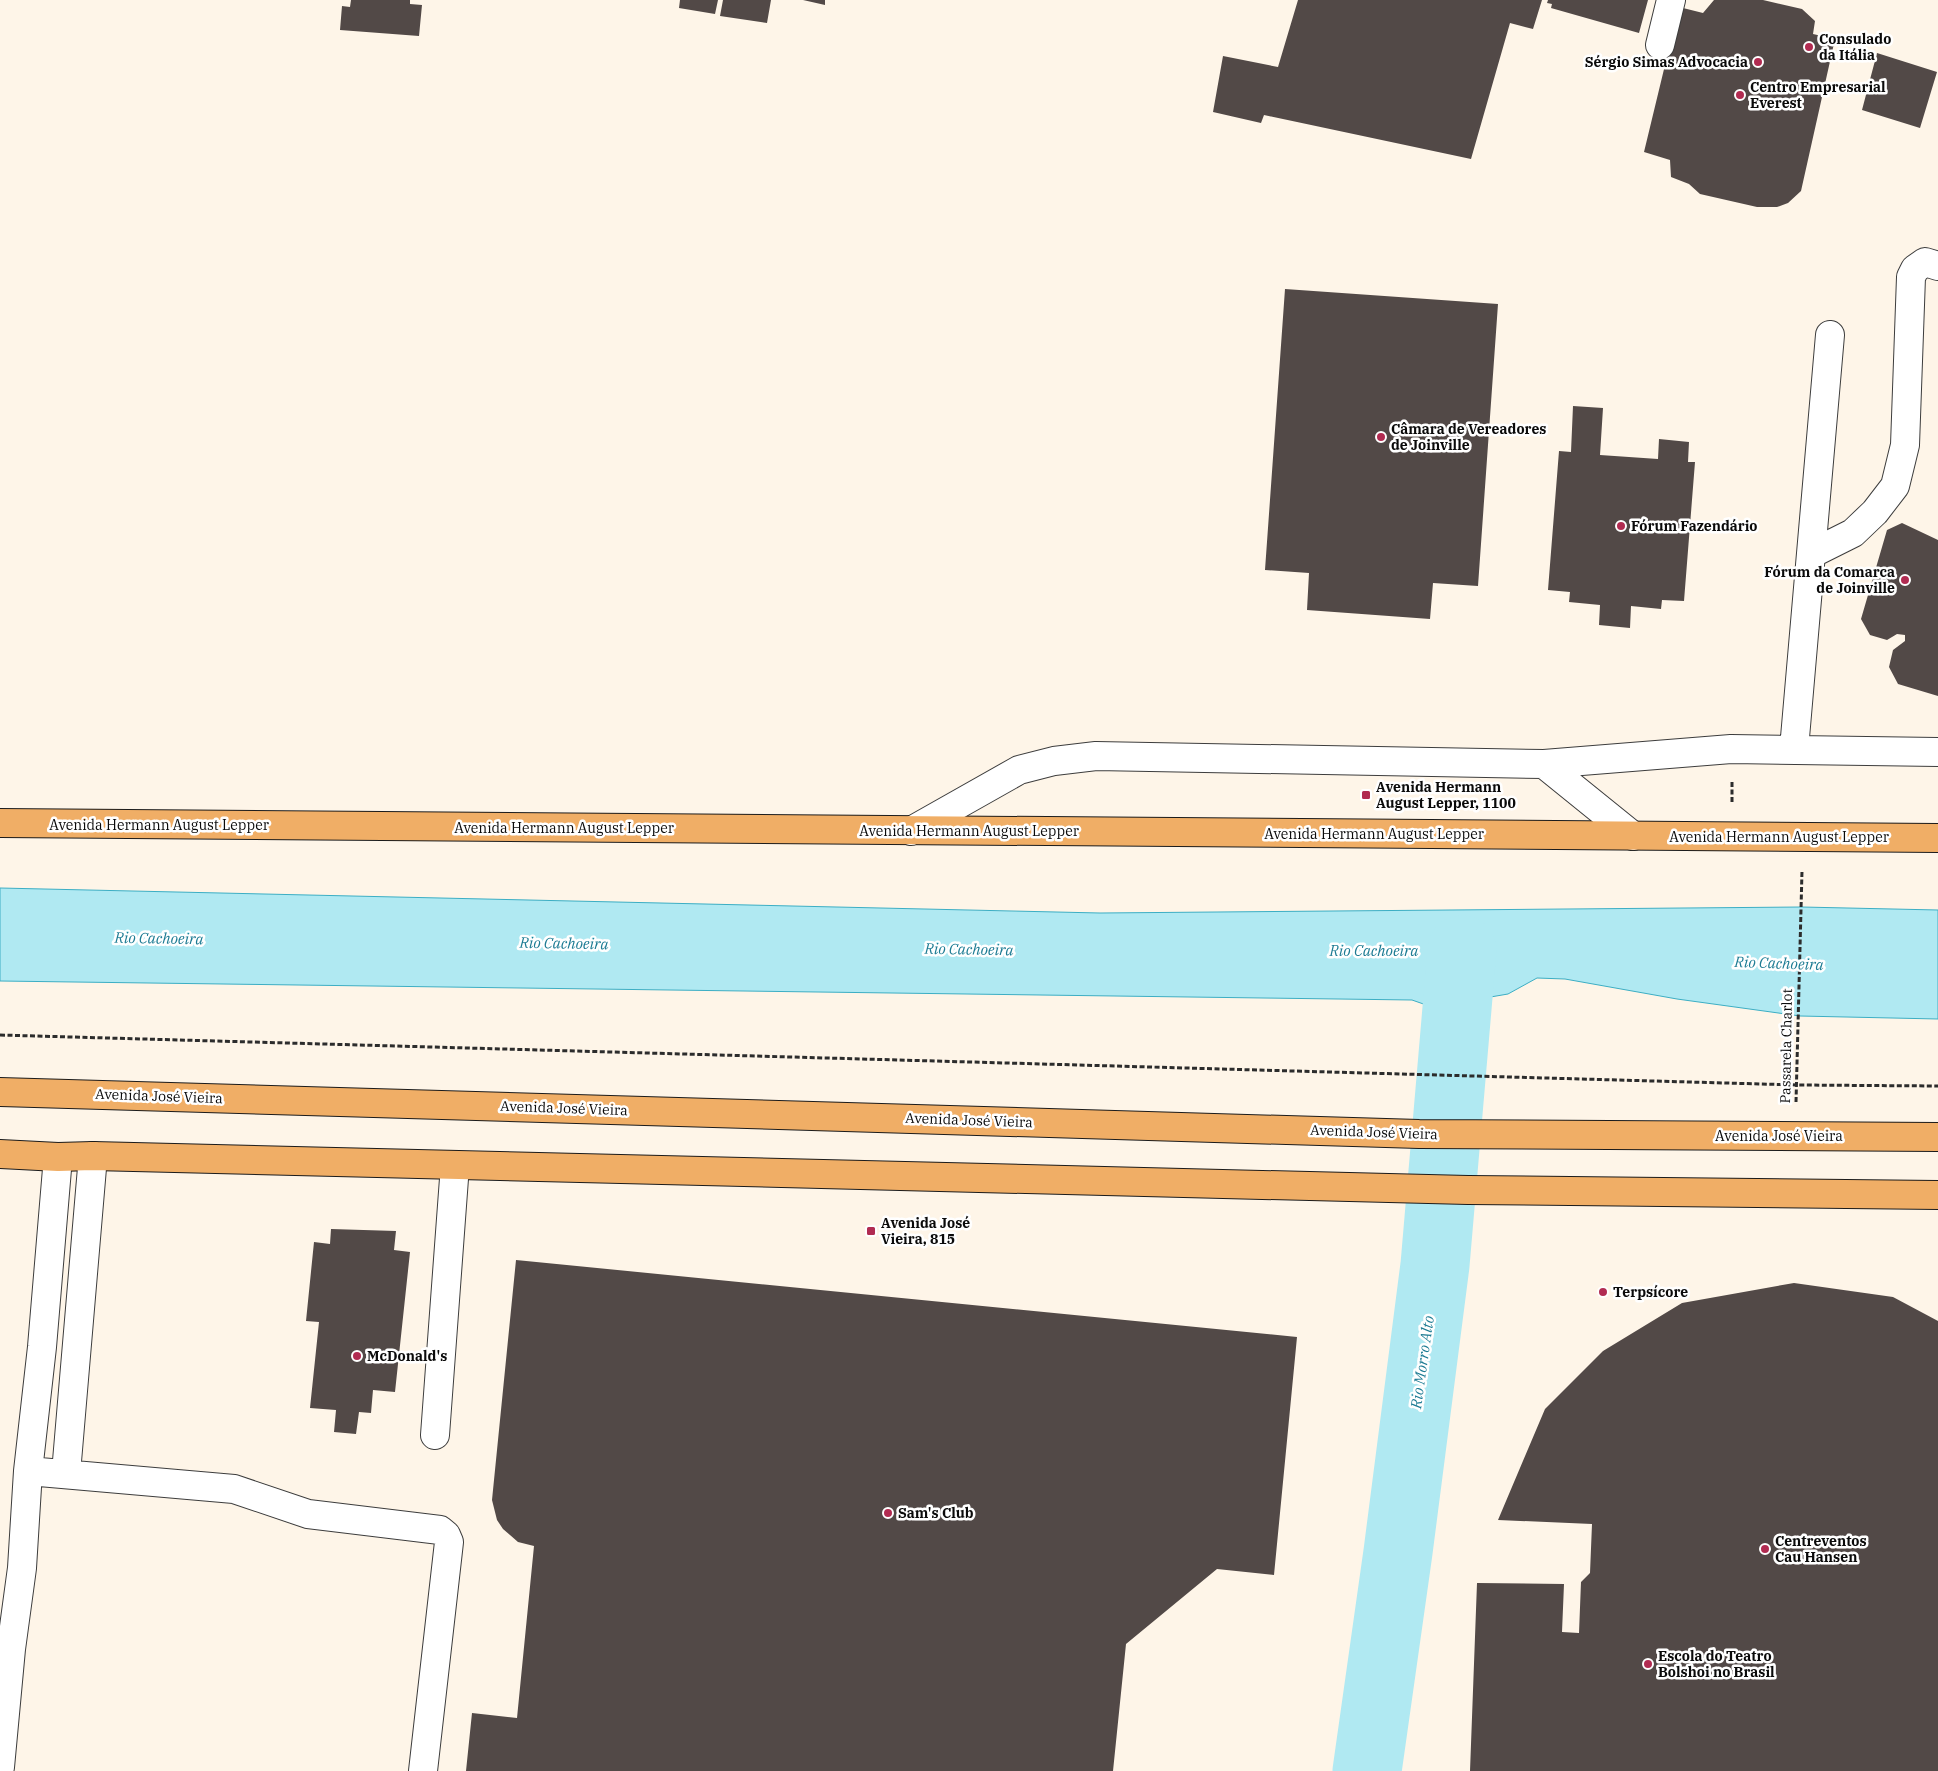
<svg xmlns="http://www.w3.org/2000/svg" width="1938" height="1771" viewBox="0 0 1938 1771" font-family="'IBM Plex Serif',serif">
  <style>
    .water { fill: #b0e9f2; stroke: #3caec4 }
    .lines { fill: none; stroke-linecap: round; stroke-linejoin: round }
    .river { stroke: #b0e9f2; stroke-width: 69 }
    .building { fill: #524947 }
    .minor-casing { stroke: #3d3d3d; stroke-width: 30 }
    .major-casing { stroke: #1b1b1b; stroke-width: 30 }
    .path { stroke: #2c2c2c; stroke-width: 3; stroke-dasharray: 5 2.5; stroke-linecap: butt }
    .minor { stroke: #fff; stroke-width: 28 }
    .major { stroke: #f0ae66; stroke-width: 28 }
    .poi-dot { fill: #b12b51; stroke: #fff; stroke-width: 2 }
    .labels { text-anchor: middle; dominant-baseline: central; stroke-width: 5; stroke-linejoin: round; paint-order: stroke }
    .poi-label { font-size: 14px; font-weight: bold; fill: #0a0a0a; stroke: #fff; text-anchor: start }
    .street-label { font-size: 14px; fill: #0a0a0a; stroke: #fff }
    .water-label { font-size: 15px; font-style: italic; fill: #1c7b93; stroke: #fff }
  </style>
  <rect width="100%" height="100%" fill="#fef5e8"/>
  <path class="water" d="M0 888 1100 913 1802 907 1938 910V1019L1800 1016 1677 999 1565 979 1537 978 1508 994 1432 1007 1412 1000 0 981Z"/>
  <g class="lines">
    <path class="river" d="M1367 1771 1398 1552 1435 1265 1462 950"/>
  </g>
  <path class="building" d="M351 0H410V4L422 5 419 36 340 30 342 6 350 7Z
    M680 0H718L715 14 679 8Z
    M723 0H771L767 23 720 16Z
    M803 0H825V5Z
    M1298 0H1542L1533 29 1510 23 1471 159 1264 115 1261 123 1213 112 1223 56 1278 67Z
    M1548 0H1648L1639 33 1551 8 1552 4 1547 3Z
    M1714 0H1763L1802 9 1815 21 1813 34 1835 39 1801 191 1788 203 1777 207H1757L1700 194 1689 184 1671 177 1670 160 1644 152 1679 7 1703 13Z
    M1877 53 1937 72 1920 128 1862 110Z
    M1285 289 1498 304 1478 586 1433 583 1430 619 1307 610 1309 573 1265 570Z
    M1573 406 1603 408 1600 455 1658 459 1659 439 1689 442 1688 462H1695L1684 601 1662 600 1661 609 1631 606 1630 628 1599 625 1600 605 1569 602 1570 592 1548 590 1559 451 1571 452Z
    M1902 523 1938 540V696L1898 684 1889 667 1893 650 1905 641V635L1897 634 1887 640 1870 635 1861 619 1887 530Z
    M331 1229 396 1231 394 1250 410 1252 395 1392 373 1390 371 1413 359 1412 356 1434 334 1432 336 1410 310 1408 319 1322 306 1321 314 1242 330 1244Z
    M516 1260 1297 1337 1274 1575 1217 1569 1126 1644 1113 1771H466L472 1713 517 1718 534 1546 518 1542 503 1529 497 1520 492 1500Z
    M1794 1283 1893 1297 1938 1321V1771H1470L1477 1583 1564 1584 1562 1632 1579 1633 1581 1582 1590 1573 1592 1524 1498 1520 1545 1409 1603 1351 1682 1303Z"/>
  <g class="lines">
    <g class="minor-casing">
      <path id="minor" d="M1660 45 1671 0
        M1811 554 1853 533 1875 512 1895 486 1905 445 1911 277 1915 269 1925 262 1938 266
        M1794 749 1830 335
        M1544 764 1633 836
        M911 831 1019 770 1054 761 1096 756 1544 764 1731 749 1938 752
        M435 1435 455 1165
        M28 1471 234 1489 308 1514 440 1530 446 1535 449 1542 423 1771
        M66 1473 93 1156
        M0 1767 11 1649 22 1568 28 1471 42 1347 58 1157"/>
    </g>
    <g class="major-casing">
      <path id="major" d="M0 823 1938 838
        M0 1092 1419 1134 1938 1137
        M0 1154 58 1157 93 1156 1468 1190 1938 1195"/>
    </g>
    <path class="path" d="M1732 782V803
      M0 1035 1797 1085 1938 1086
      M1796 1102 1802 871"/>
    <use href="#minor" class="minor"/>
    <use href="#major" class="major"/>
  </g>
  <g class="poi-dot">
    <circle cx="1809" cy="47" r="5"/>
    <circle cx="1758" cy="62" r="5"/>
    <circle cx="1740" cy="95" r="5"/>
    <circle cx="1381" cy="437" r="5"/>
    <circle cx="1621" cy="526" r="5"/>
    <circle cx="1905" cy="580" r="5"/>
    <rect x="1361" y="790" width="10" height="10" rx="2.5"/>
    <rect x="866" y="1226" width="10" height="10" rx="2.5"/>
    <circle cx="1603" cy="1292" r="5"/>
    <circle cx="357" cy="1356" r="5"/>
    <circle cx="888" cy="1513" r="5"/>
    <circle cx="1765" cy="1549" r="5"/>
    <circle cx="1648" cy="1664" r="5"/>
  </g>
  <g class="labels">
    <g class="poi-label">
      <text x="1819" y="39">Consulado<tspan x="1819" dy="16">da Itália</tspan></text>
      <text x="1748" y="62" text-anchor="end">Sérgio Simas Advocacia</text>
      <text x="1750" y="87">Centro Empresarial<tspan x="1750" dy="16">Everest</tspan></text>
      <text x="1391" y="429">Câmara de Vereadores<tspan x="1391" dy="16">de Joinville</tspan></text>
      <text x="1631" y="526">Fórum Fazendário</text>
      <text x="1895" y="572" text-anchor="end">Fórum da Comarca<tspan x="1895" dy="16">de Joinville</tspan></text>
      <text x="1376" y="787">Avenida Hermann<tspan x="1376" dy="16">August Lepper, 1100</tspan></text>
      <text x="881" y="1223">Avenida José<tspan x="881" dy="16">Vieira, 815</tspan></text>
      <text x="1613" y="1292">Terpsícore</text>
      <text x="367" y="1356">McDonald's</text>
      <text x="898" y="1513">Sam's Club</text>
      <text x="1775" y="1541">Centreventos<tspan x="1775" dy="16">Cau Hansen</tspan></text>
      <text x="1658" y="1656">Escola do Teatro<tspan x="1658" dy="16">Bolshoi no Brasil</tspan></text>
    </g>
    <g class="street-label">
      <text x="159" y="825">Avenida Hermann August Lepper</text>
      <text x="564" y="828">Avenida Hermann August Lepper</text>
      <text x="969" y="831">Avenida Hermann August Lepper</text>
      <text x="1374" y="834">Avenida Hermann August Lepper</text>
      <text x="1779" y="837">Avenida Hermann August Lepper</text>
      <text transform="translate(1786 1046) rotate(-89)">Passarela Charlot</text>
      <text transform="translate(159 1096) rotate(2)">Avenida José Vieira</text>
      <text transform="translate(564 1108) rotate(2)">Avenida José Vieira</text>
      <text transform="translate(969 1120) rotate(2)">Avenida José Vieira</text>
      <text transform="translate(1374 1132) rotate(2)">Avenida José Vieira</text>
      <text x="1779" y="1136">Avenida José Vieira</text>
    </g>
    <g class="water-label">
      <text transform="translate(159 938) rotate(1)">Rio Cachoeira</text>
      <text transform="translate(564 943) rotate(1)">Rio Cachoeira</text>
      <text transform="translate(969 949) rotate(1)">Rio Cachoeira</text>
      <text x="1374" y="950">Rio Cachoeira</text>
      <text transform="translate(1779 963) rotate(2)">Rio Cachoeira</text>
      <text transform="translate(1422 1362) rotate(-82)">Rio Morro Alto</text>
    </g>
  </g>
</svg>
